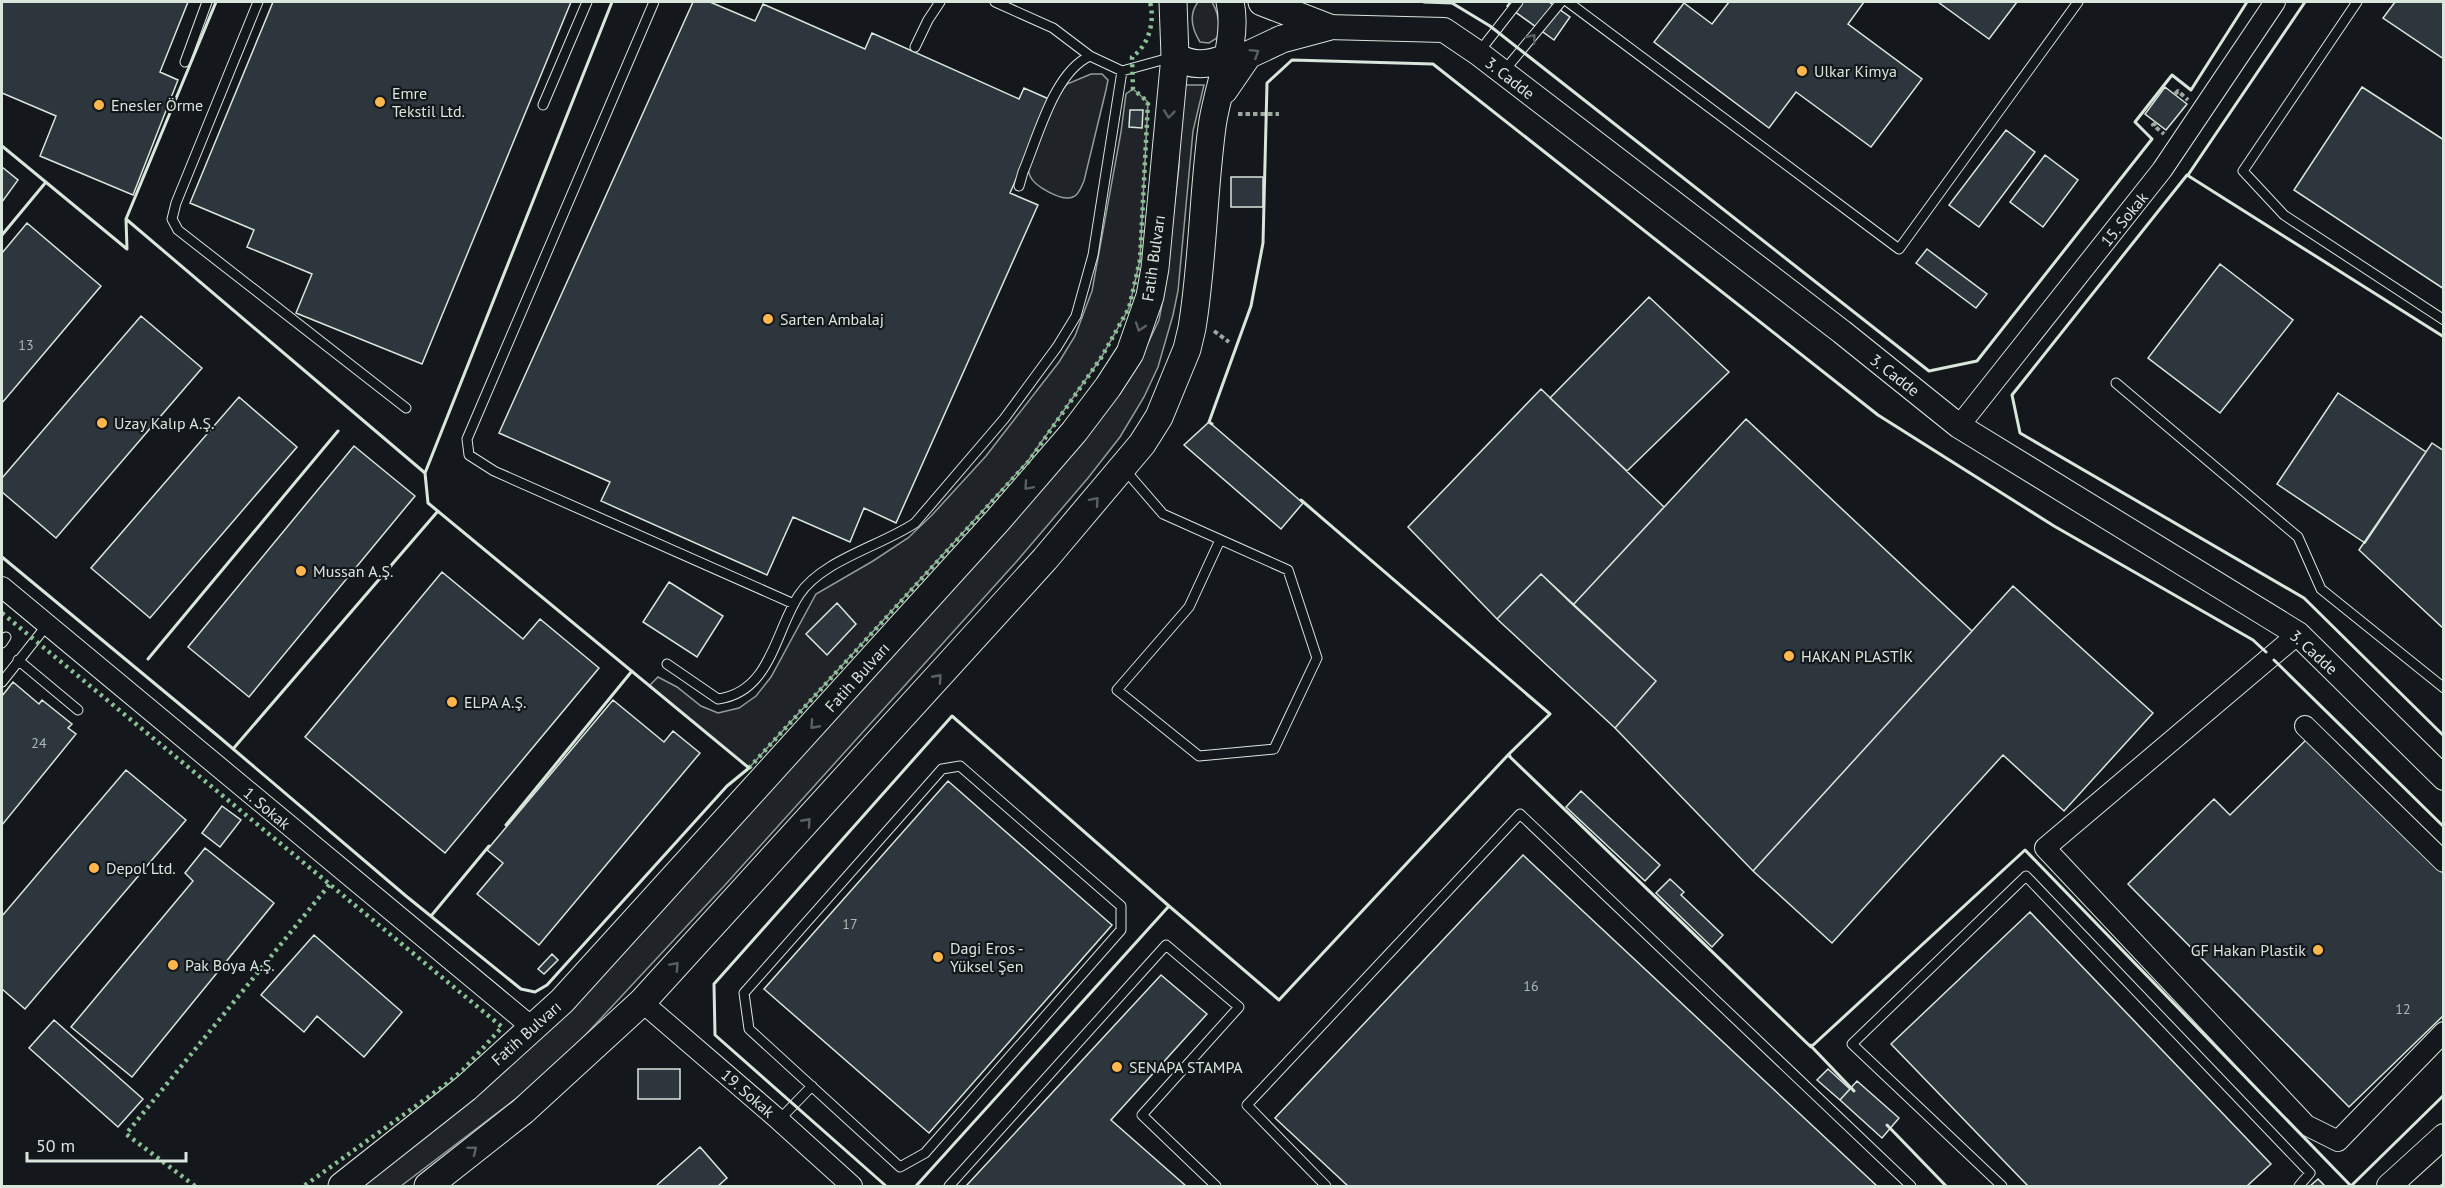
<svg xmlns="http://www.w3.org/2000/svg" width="2445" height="1188" viewBox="0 0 2445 1188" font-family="'PT Sans',sans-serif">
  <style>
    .green { fill: #202428; stroke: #939e99; stroke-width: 1.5 }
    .building { fill: #2c363c; stroke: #d8e6dc; stroke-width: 1.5 }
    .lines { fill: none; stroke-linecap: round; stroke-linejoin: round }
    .service-casing { stroke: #d8e6dc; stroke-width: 11 }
    .minor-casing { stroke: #d8e6dc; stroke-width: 22 }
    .tertiary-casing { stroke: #d8e6dc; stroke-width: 26 }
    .secondary-casing { stroke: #d8e6dc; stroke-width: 29 }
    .path { stroke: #9da8a2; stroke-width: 4; stroke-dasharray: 4.5 3; stroke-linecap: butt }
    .service { stroke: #14181c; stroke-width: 9 }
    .minor { stroke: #14181c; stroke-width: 20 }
    .tertiary { stroke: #14181c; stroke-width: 24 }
    .secondary { stroke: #14181c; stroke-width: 27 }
    .hedge { stroke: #8ac095; stroke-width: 4.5; stroke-dasharray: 3 4.5; stroke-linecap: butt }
    .wall { stroke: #d8e6dc; stroke-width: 3 }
    .oneway { stroke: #59605f }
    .poi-dot { fill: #ffb74d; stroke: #14181c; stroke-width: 2 }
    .labels { text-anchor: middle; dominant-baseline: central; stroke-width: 4.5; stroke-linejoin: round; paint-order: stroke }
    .number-label { font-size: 14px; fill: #adbab4 }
    .poi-label { font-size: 16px; fill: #d8e6dc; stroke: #14181c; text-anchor: start }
    .street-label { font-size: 16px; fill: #d8e6dc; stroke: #14181c }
  </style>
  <rect width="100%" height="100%" fill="#14181c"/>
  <path class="green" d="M1198 2H1212C1219 14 1221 25 1217 38L1209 43 1200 42C1192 29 1188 15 1198 2Z
    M1091 74H1102L1108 80 1106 90 1084 181C1081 187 1079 195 1073 197 1062 202 1034 186 1030 176 1028 172 1028 169 1028 166L1057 97 1067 84Z
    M1180 85H1204L1193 131 1178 291 1173 315 1158 367 1144 397 1120 437 1088 478 1017 561 725 885 551 1072 401 1186H361L421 1141 472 1093 1139 362 1159 320 1164 294 1179 166Z
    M1133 89 1148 102 1140 260 1129 308 1101 358 1028 461 749 768 649 686 658 677 677 687 701 706 718 713 739 708 756 696 771 677 816 594 873 561 908 538 932 515 986 456 1059 362 1075 336 1092 291 1121 132 1126 94Z"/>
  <path class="building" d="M2 2H188L160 72 178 80 133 195 40 156 56 116 2 93Z
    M273 2H571L422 364 296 313 312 274 247 247 254 230 190 203Z
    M693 2H710L755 21 763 4 865 49 872 33 1019 99 1024 88 1051 100 1010 193 1038 205 896 523 864 508 850 542 793 517 767 575 601 501 610 482 499 433Z
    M1510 2H1549L1570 17 1554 40 1507 6Z
    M1729 2H1864L1848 24 1922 79 1871 147 1796 92 1769 128 1654 42 1684 3 1712 24Z
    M1938 2H2017L1989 39Z
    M2395 2H2444V59L2383 18Z
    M2165 87 2187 104 2166 130 2145 114Z
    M2362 87 2444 140V289L2294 190Z
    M1130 110H1143L1142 128 1129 127Z
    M2006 130 2035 152 1979 227 1949 205Z
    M2045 155 2078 180 2043 227 2010 202Z
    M2 167 18 180 2 202Z
    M1231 177H1263V207H1231Z
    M27 223 101 286 2 403V253Z
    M1927 249 1987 294 1976 308 1916 263Z
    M2220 264 2293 320 2220 413 2148 358Z
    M1649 297 1729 372 1627 471 1550 398Z
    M141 316 202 368 56 538 2 492V478Z
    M1541 389 1664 507 1573 605 1541 574 1497 619 1408 527Z
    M2338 393 2426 452 2365 543 2277 484Z
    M239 397 297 447 150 618 91 568Z
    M1746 419 1972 631 1753 871 1615 728 1656 681 1573 605Z
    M1209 422 1303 503 1281 529 1184 445Z
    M2432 443 2444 451V629L2359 550Z
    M354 446 415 496 249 697 188 647Z
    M442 572 523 639 540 619 599 668 445 853 305 737Z
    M1541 574 1656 681 1615 728 1497 619Z
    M669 582 723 616 697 657 643 622Z
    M2013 586 2153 713 2064 811 2003 755 1832 943 1753 871Z
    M837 603 856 624 827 655 806 634Z
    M13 682 39 704 42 700 72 724 68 728 76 734 2 825V696Z
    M613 700 664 742 673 731 700 753 539 945 477 894 503 863 487 850Z
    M2310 736 2444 871V1015L2349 1107 2128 884 2214 799 2230 815Z
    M126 770 186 820 25 1009 2 989V916Z
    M948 781 1112 925 929 1133 764 989Z
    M1581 791 1660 865 1645 881 1566 807Z
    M222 806 241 820 220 847 202 833Z
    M205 848 274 903 132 1077 71 1027 193 881 185 873Z
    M1523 855 1877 1186H1348L1275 1118Z
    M1670 879 1684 892 1681 895 1723 935 1712 947 1656 893Z
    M2030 912 2271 1164 2247 1186H2028L1891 1044Z
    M314 935 402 1012 364 1057 317 1016 304 1032 261 995Z
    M552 954 558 960 544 974 538 969Z
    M1161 975 1207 1014 1111 1120 1186 1186H966Z
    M54 1020 143 1099 118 1127 29 1048Z
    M638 1069H680V1099H638Z
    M1828 1069 1850 1089 1840 1100 1817 1080Z
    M1857 1081 1899 1118 1882 1138 1840 1100Z
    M700 1147 727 1178 718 1186H656Z
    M2318 1179 2325 1186H2310Z"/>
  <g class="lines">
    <g class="service-casing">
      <path id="service" d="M258 2 176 203 172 219 178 230 406 408
        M654 2 467 439 469 455 494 471 794 604
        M995 2 1053 28 1090 56 1122 71 1173 57
        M1568 2 1899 249 2078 2
        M2357 2 2243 171 2284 215 2444 320
        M915 47 928 20 940 2
        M1479 52 1518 2
        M185 62 207 2
        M1504 71 1561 2
        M543 105 587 2
        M1019 186 1023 172C1038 137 1054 72 1090 56
        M2116 383 2298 537 2321 589 2444 688
        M1125 470 1163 514 1288 570 1317 658 1274 749 1199 756 1117 690 1189 607 1220 540
        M2 643 6 637
        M18 660 78 710
        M667 664 718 699C771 692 775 631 799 595 822 560 881 546 915 523L1004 419 1057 347 1076 316 1093 255 1122 71
        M2 682 47 625
        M960 766 1121 906V930L925 1153 900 1167 749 1029 744 993 942 769Z
        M779 1120 812 1086
        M949 1186 1166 945 1239 1007 1142 1115 1216 1186
        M1326 1186 1247 1105 1520 814 1911 1186
        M2002 1186 1852 1044 2026 876 2310 1173 2299 1186"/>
    </g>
    <g class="minor-casing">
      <path id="minor" d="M1959 426 2162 170 2275 2
        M2 587 533 1028
        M2298 634 2045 848 2306 1125 2338 1141 2444 1032
        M2305 726 2444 862
        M642 1002 779 1120 852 1186"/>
    </g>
    <g class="tertiary-casing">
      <path id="tertiary" d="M1327 27 1444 30 1478 53 1842 332 1959 426 2298 634 2444 778
        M2389 1186 2444 1136"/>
    </g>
    <g class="secondary-casing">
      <path id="secondary" d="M1262 2 1327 27
        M1175 56C1192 67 1208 65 1226 58
        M1224 90 1248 55 1282 39 1327 27
        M342 1186 466 1088 562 1001 998 520 1074 432 1108 387 1130 353 1150 296 1155 268 1175 56 1173 2
        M428 1186 523 1111 642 1002 1045 559 1142 444 1159 417 1187 349 1192 328C1203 261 1203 194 1212 127 1217 88 1239 40 1230 2"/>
    </g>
    <path class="path" d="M2175 94 2178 91 2188 100
      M1238 114H1279
      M2156 123 2153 125 2164 134
      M1214 331 1229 342"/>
    <use href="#service" class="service"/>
    <use href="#minor" class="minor"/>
    <use href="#tertiary" class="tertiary"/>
    <use href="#secondary" class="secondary"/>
    <path class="hedge" d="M2 613 502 1027 463 1070 445 1085 304 1186
      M749 768 1029 461 1101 358 1129 308 1140 260 1148 102 1133 89 1132 57C1149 45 1155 22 1150 2
      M195 1186 126 1134 330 884"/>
    <path class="wall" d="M216 2 126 219 425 473
      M1424 2 1452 3 1490 26 1929 371 1977 361 2152 139 2135 122 2172 75 2191 90 2247 2
      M2 146 127 249 126 219
      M2188 175 2305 2
      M2 235 46 182
      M2444 337 2187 175 2012 395 2020 433 2304 598 2444 736
      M1212 424 1209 422 1251 306 1263 243 1267 83 1292 60 1433 64 1878 415 2054 526 2253 640 2266 652
      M1301 500 1550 714 1508 755 1811 1047 2025 850 2351 1186 2444 1095
      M2 557 218 736 406 896 521 989 535 992 547 985 727 786 749 768 428 503 425 473 612 2
      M148 659 338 431
      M2274 660 2444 827
      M233 749 438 511
      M506 825 632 671
      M431 916 489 846
      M1810 1045 1854 1091
      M1887 1125 1946 1186
      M886 1186 715 1035 714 984 952 716 1169 906
      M916 1186 1169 906 1279 1000 1508 755 1510 756
      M2441 1186 2444 1184"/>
  </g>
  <defs><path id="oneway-chevron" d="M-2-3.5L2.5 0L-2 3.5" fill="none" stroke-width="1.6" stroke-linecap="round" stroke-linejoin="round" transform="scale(1.5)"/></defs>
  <g class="oneway">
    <use href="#oneway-chevron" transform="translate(1532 38) rotate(-51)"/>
    <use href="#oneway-chevron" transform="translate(1255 53) rotate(-32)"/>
    <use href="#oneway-chevron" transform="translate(1169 114) rotate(96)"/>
    <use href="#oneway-chevron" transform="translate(1140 327) rotate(109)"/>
    <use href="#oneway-chevron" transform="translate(1028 486) rotate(131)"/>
    <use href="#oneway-chevron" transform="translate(1095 501) rotate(-49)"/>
    <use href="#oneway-chevron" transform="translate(938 678) rotate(-48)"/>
    <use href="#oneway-chevron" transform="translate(814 725) rotate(132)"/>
    <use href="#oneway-chevron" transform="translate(807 822) rotate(-48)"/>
    <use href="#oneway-chevron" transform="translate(675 966) rotate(-47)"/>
    <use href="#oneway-chevron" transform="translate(473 1150) rotate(-38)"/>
  </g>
  <g class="poi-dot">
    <circle cx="1802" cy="71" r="6"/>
    <circle cx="380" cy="102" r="6"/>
    <circle cx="99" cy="105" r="6"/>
    <circle cx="768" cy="319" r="6"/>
    <circle cx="102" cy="423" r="6"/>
    <circle cx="301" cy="571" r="6"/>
    <circle cx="1789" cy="656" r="6"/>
    <circle cx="452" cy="702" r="6"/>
    <circle cx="94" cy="868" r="6"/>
    <circle cx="2318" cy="950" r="6"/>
    <circle cx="938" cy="957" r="6"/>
    <circle cx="173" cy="965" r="6"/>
    <circle cx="1117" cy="1067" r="6"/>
  </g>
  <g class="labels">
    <g class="number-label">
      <text x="26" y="345">13</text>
      <text x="39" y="743">24</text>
      <text x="850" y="924">17</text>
      <text x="1531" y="986">16</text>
      <text x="2403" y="1009">12</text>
    </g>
    <g class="poi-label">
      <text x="1814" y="71">Ulkar Kimya</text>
      <text x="392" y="93">Emre<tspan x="392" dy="18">Tekstil Ltd.</tspan></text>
      <text x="111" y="105">Enesler Örme</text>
      <text x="780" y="319">Sarten Ambalaj</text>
      <text x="114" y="423">Uzay Kalıp A.Ş.</text>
      <text x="313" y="571">Mussan A.Ş.</text>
      <text x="1801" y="656">HAKAN PLASTİK</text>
      <text x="464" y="702">ELPA A.Ş.</text>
      <text x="106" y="868">Depol Ltd.</text>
      <text x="950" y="948">Dagi Eros -<tspan x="950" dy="18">Yüksel Şen</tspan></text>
      <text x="2306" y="950" text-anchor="end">GF Hakan Plastik</text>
      <text x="185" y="965">Pak Boya A.Ş.</text>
      <text x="1129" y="1067">SENAPA STAMPA</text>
    </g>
    <g class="street-label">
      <text transform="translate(1510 78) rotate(38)">3. Cadde</text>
      <text transform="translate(2124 219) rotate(-51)">15. Sokak</text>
      <text transform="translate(1153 258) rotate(-82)">Fatih Bulvarı</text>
      <text transform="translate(1895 375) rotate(38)">3. Cadde</text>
      <text transform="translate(2314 652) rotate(42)">3. Cadde</text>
      <text transform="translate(857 677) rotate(-48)">Fatih Bulvarı</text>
      <text transform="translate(267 808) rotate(40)">1. Sokak</text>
      <text transform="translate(526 1033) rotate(-42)">Fatih Bulvarı</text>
      <text transform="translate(748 1093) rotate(41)">19. Sokak</text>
    </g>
  </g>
  <rect width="2445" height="1188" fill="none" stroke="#d8e6dc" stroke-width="6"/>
  <path d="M27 1152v9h159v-9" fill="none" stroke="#d8e6dc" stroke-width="3"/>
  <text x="36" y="1152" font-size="18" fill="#d8e6dc" stroke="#14181c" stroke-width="4.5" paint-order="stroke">50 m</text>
</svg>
